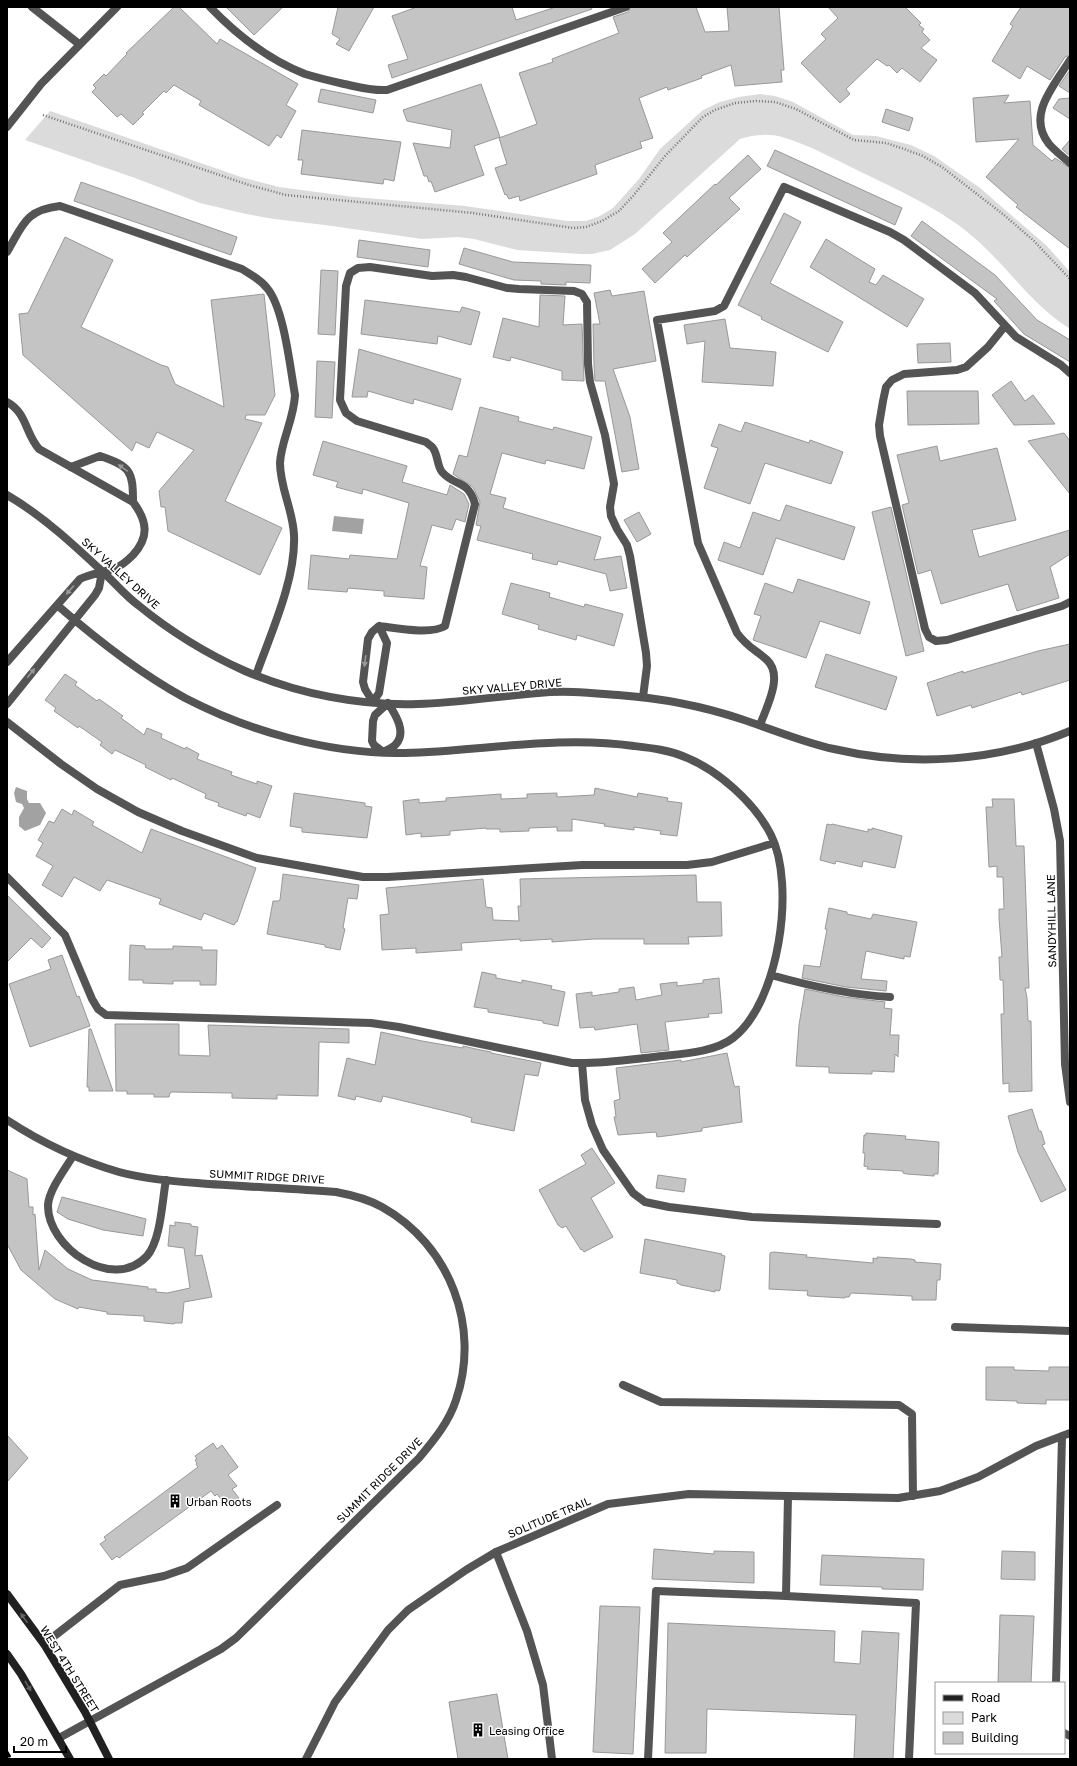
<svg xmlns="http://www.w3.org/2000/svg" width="1077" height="1766" viewBox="0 0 1077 1766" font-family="'Golos Text',sans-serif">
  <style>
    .green { fill: #dbdbdb }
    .water { fill: #a2a2a2 }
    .building { fill: #c4c4c4; stroke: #989898 }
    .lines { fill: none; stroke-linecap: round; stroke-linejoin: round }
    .path { stroke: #767676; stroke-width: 2.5; stroke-dasharray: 1 2; stroke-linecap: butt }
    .service { stroke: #545454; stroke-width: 8 }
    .minor { stroke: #545454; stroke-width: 8 }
    .tertiary { stroke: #545454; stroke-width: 8 }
    .secondary { stroke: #212121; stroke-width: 8 }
    .rail { stroke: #000; stroke-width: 3; stroke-dasharray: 6 2 1 2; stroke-linecap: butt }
    .oneway { fill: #989898 }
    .oneway2 { fill: #646464 }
    .labels { text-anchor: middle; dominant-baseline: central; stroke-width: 3; stroke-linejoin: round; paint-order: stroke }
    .street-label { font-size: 11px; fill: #000; stroke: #fff }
    .poi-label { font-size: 11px; fill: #000; stroke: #fff; text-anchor: start }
  </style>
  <rect width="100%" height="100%" fill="#fff"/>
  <path class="green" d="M760 94 775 96 793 102 853 135 876 136 891 140 911 145 934 156 980 188 1047 246 1070 272V329C1033 306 1010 270 978 241 943 209 897 190 855 169 832 158 807 144 782 137 768 133 754 135 740 139L635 234 610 250 592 254H581L517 250 474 239 458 237 422 239 325 225 274 219 246 214 200 203 135 178 25 140 50 111 241 177 279 187 354 197 465 206 567 221H586L600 216 613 208 639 179 660 149 703 110 720 102 739 97Z"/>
  <path class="water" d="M334 516 364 519 362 534 332 531Z
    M16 787 27 791V799L29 803H40L46 813 40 825 25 831 19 826V817L24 808 22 804 16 802 14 793Z"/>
  <path class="building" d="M174 7H179L217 44 220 39 298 84 286 105 296 111 281 138 277 135 269 146 199 105 201 101 174 85 166 93 164 91 142 113 144 114 133 125 121 114 117 117 92 92 96 88 93 85 104 74 106 76 127 54 126 53Z
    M226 7H283L254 35Z
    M338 7H374L349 51 336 44 340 39 332 34Z
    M417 7H512L516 20 556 7H591L592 9 392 78 388 65 408 59 392 16Z
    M631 7H696L705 32 729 31 727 7H779L784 70H781L782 82 735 86 731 65 701 76 702 78 668 90 667 87 639 98 653 138 640 142 642 148 595 165 597 174 520 201 519 196 509 199 506 194 505 195 495 168 507 164 499 138 537 124 519 73 553 62 552 59 619 33 613 17 628 12Z
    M828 7H905L921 23 919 25 924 29 922 32 930 40 921 48 937 60 920 82 902 68 897 73 889 65 887 66 877 59 846 89 850 94 840 103 801 63 826 39 821 34 838 18Z
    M1021 7H1070V55L1065 57 1050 80 1027 66 1020 79 992 61 1013 26 1010 24Z
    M1070 70V93L1059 86Z
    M481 84 500 137 474 146 484 175 435 192 431 181 429 182 427 176H424L413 143 450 148 452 130 407 121 403 110Z
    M321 89 376 100 373 113 318 102Z
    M1009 95 1004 103 1030 101 1033 145 1052 161 1055 158 1070 168V249L1016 207 1018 205 986 177 1019 139 976 142 973 98Z
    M1070 98V119L1053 108 1059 99Z
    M886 109 913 118 909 131 882 122Z
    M302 130 401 142 394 181 384 179 383 184 301 174 303 160H298Z
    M1070 140V156L1062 149Z
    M775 150 902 208 895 225 767 166Z
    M748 155 761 169 729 198 740 209 687 257 685 255 655 283 642 269 672 242 663 233 715 184 716 185Z
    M81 182 237 237 231 255 74 201Z
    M784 213 801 222 770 283 843 322 828 352 761 319 762 317 738 305Z
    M922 221 995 275 1037 320 1070 340V362L1024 334 994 301 997 299 911 236Z
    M65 237 113 260 81 327 161 365 168 367 175 384 224 407 211 300 264 294 275 395 265 415H246L245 419 262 423 225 501 282 528 260 575 168 531 165 507H161L159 491 194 450 157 432 149 448 136 442 132 451 23 355 19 314 28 313Z
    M826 239 875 269 869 282 876 285 883 275 924 299 907 327 810 267Z
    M359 240 430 250 428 267 357 257Z
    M464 248 513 262 591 265 590 283 566 282V285L541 284V281L514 280 459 264Z
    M321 270 338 271 335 335 318 334Z
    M610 290 612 296 644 291 656 361 613 369 630 417 639 469 622 472 605 381H595L594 364 593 324H600L594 293Z
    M540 295 565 296 563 325 582 324 584 381 562 380V371L511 357 510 361 493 357 503 318 539 327Z
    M365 300 460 312 462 307 480 312 471 345 438 336 437 344 361 334Z
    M725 319 730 348 776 352 773 386 702 382 705 341 687 344 684 325Z
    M950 343 951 362 918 363 917 344Z
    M359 349 461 379 452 410 414 399 413 404 368 391 367 397H352Z
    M317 361 335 362 332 418 315 417Z
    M1011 381 1025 401 1033 395 1055 424 1014 425 992 395Z
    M907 391H978L979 424 908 425Z
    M480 407 519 417 518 421 553 430 554 427 592 437 584 469 546 460 545 464 502 453 490 494 506 498 503 508 601 537 594 560 621 556 627 588 610 591 606 574 558 561 557 565 532 559 533 554 477 540 481 526 476 525 480 502 473 487 453 474 459 455 467 457Z
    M745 422 809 443 810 440 843 452 831 484 765 463 750 504 704 488 718 448 711 446 719 424 741 432Z
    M1064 433 1070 441V494L1028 441Z
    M323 441 407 466 402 482 447 495 450 485 464 494 469 504 465 522 456 519 452 530 432 525 420 566 427 567 424 599 384 596V591L348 588 347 592 308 589 311 555 349 559 350 555 397 559 409 503 363 489 362 494 336 487 338 482 313 475Z
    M937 446 940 461 997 448 1016 520 972 530 979 557 1070 530V554L1050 567 1059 598 1017 611 1008 584 941 604 931 570 918 574 902 505 909 503 897 455Z
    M786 505 855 527 844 560 776 538 763 575 718 560 724 542 740 548 753 512 780 521Z
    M891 507 924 651 906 656 872 512Z
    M639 512 651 534 637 542 624 520Z
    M798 579 870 602 860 634 820 621 806 658 753 640 761 616 754 614 765 583 793 593Z
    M511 583 550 593 549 597 584 607 585 604 623 614 614 646 577 635 576 640 538 629 539 625 502 614Z
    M1070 644V680L1022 695 1021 692 972 708 971 705 937 716 927 683 963 671V673L1038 651Z
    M826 654 897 677 886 710 815 687Z
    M65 674 77 682 75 685 97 701 99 699 123 716 121 718 144 735 147 728 162 734 161 738 185 749 186 747 199 754 197 759 232 772 231 775 257 784V781L272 786 260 818 247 813 246 816 218 806 219 803 205 798 206 794 172 778 171 780 145 767 146 765 115 750 112 754 100 745 102 742 79 726 78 728 54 711 56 708 45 700Z
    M595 788 637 797 638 793 668 798 667 801 682 803 677 836 660 834 661 831 634 827V830L604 826 605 824 572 819V831H557V827L529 828V831L500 832V829H486V828L450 831V835L421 837V833L406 835 403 801 419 799V803L446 801V798L501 794V799L527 798V794L557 793V797L594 795Z
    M294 793 365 803V806L372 807 367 838 302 832V828L290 826Z
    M992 799H1014L1016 846H1024L1029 988H1025L1027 998 1028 1021H1031L1032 1091 1009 1092V1083L1003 1084 1001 1014H1004L1003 980H1000L999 957H1002L999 918V909H1004L1003 877H997V866L989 867 986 807H993Z
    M62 809 72 815 74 810 94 822 92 825 142 853 151 829 256 868 237 922H236L234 925 204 913 201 920 159 904 161 899 107 880 100 891 74 877 62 897 42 885 53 866 36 856 43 843 38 840 49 821 54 823Z
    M827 824 831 825 832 824 868 832V829L872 830V828L902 836 895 868 863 861 862 867 836 861 835 864 820 860Z
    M283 874 359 885 357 899 348 898 343 928 345 929 340 950 325 947V945L267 934 273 901H278L280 900Z
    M696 875 697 902H721L722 936 688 937 689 944H644V939H594L552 942V939L520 941V939L461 943 462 950 416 953V948L382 950 380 915 389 914 386 888 483 879 486 907 492 908 493 920 519 921 518 906H521L520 879Z
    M7 895 51 938 42 948 31 938 7 962Z
    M829 908 847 912V914L871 919 873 914 917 922 910 957 904 956V959L866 951 861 979 887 981 886 991 846 987 802 978 804 965 820 967 827 929H825Z
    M130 945 145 946V949H173V946L202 947V950H217L216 985H200V981H173V984L143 983V980H129Z
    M62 955 77 997 79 996 90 1026 30 1047 9 984 51 969 48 960Z
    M482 972 496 975V978L522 983V980L552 986 551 989 565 992 558 1026 543 1023V1021L488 1012V1009L474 1007Z
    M719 978 722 1013 708 1014 709 1017 665 1022 669 1050 641 1053 637 1024 595 1030 594 1027 580 1028 576 994 592 992V996L619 992V989L634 987 636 1000 662 995 660 984 677 982V986L703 983V980Z
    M805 989 844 997 885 1002 884 1008 892 1009 890 1035H899L898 1057 895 1054 894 1072 872 1071V1074L829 1073V1067L796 1066 799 1025Z
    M115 1024H179V1055L210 1056 208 1025 349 1029V1043L319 1042 318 1096 277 1095V1099L232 1098V1093L172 1092 170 1093 169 1097H154V1094H127V1091H116Z
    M89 1029H91L113 1091H89V1087H87Z
    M381 1032 422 1041 463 1048V1046L476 1049 491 1052V1053L541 1063 538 1076 525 1074 514 1131 471 1122 472 1118 462 1115 383 1096 381 1102 356 1096 355 1100 338 1096 347 1058 375 1065Z
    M727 1053 734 1085 735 1087 739 1086 742 1122 702 1128V1131L673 1135 657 1137 656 1132 618 1135 614 1117H616L614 1101 620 1099 616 1068 681 1060V1062Z
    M1032 1109 1039 1131H1041L1045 1144 1042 1145 1066 1190 1041 1202 1018 1152 1008 1116Z
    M866 1133 906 1136 905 1139 939 1142 938 1174H934V1176L907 1174 903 1173V1171L867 1169 868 1167 864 1166 865 1153H863L864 1135H866Z
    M592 1148 615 1183 591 1198 613 1237 584 1252 582 1249 581 1250 566 1226 562 1228 558 1225 539 1190 586 1164 581 1155Z
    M7 1170 27 1179 29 1207H33V1215L35 1214 39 1270 45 1250 68 1269 92 1280 148 1287V1289H156V1292L167 1293 190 1288 184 1248 168 1246 170 1225 175 1226V1222L191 1224V1226L198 1227 195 1256 202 1255 212 1297 184 1302 182 1323H174V1324L144 1321V1316L107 1314V1312L79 1307 78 1309 55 1299 21 1270 7 1244Z
    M658 1175 686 1179 684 1192 656 1188Z
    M62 1197 146 1219 143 1236 103 1230 68 1219 57 1212Z
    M645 1239 722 1254 721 1255 725 1256 720 1290 719 1291 715 1290V1292L681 1285 677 1283V1280L640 1273Z
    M773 1252 807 1255 806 1257 873 1263V1258L877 1259V1257L911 1259 915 1260V1262L941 1264 940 1280H937L936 1300H912V1296L851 1293 849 1297H845V1298L809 1296 807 1295 808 1291 769 1289 770 1253Z
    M986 1367H1014V1370L1049 1371V1367H1070V1400H1046V1404L1017 1403V1401L986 1400Z
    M7 1435 28 1458 7 1482Z
    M213 1443 217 1449 222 1445 238 1467 228 1475 237 1486 232 1489 239 1498 227 1507 217 1494 215 1496 211 1491 119 1558 117 1556 112 1560 100 1544 106 1540 104 1537 198 1467 196 1464 197 1463 195 1460 197 1459 195 1456Z
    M654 1549 714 1554V1551L754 1552V1583L652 1579Z
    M1002 1551 1035 1552V1580L1001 1579Z
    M822 1555 924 1559 923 1590 882 1589V1587L820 1585Z
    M600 1606 640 1607 633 1754 593 1752Z
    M1000 1615 1034 1616 1031 1683H998Z
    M668 1623 835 1631 834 1662 860 1664 862 1631 899 1633 893 1759H854L856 1715 707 1709 706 1753H665Z
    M497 1694 508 1759H458L449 1702Z"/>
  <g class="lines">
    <path class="path" d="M43 115 249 185 286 195 473 213 573 228 586 227 602 221 619 211 633 196 665 156 703 117 715 110 735 103 756 101 775 102 796 109 854 140 886 143 904 149 923 156 942 167 1004 215 1034 241 1070 279"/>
    <path class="service" d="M210 7C237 35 269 60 305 74 318 78 331 81 344 84 358 87 372 91 387 90L626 7
      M1070 60C1054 86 1026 115 1049 144 1055 151 1063 157 1070 163
      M7 252C23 225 25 210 60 206L242 269C251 275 260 279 267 288 284 308 290 367 295 395 294 419 281 441 280 463 280 488 293 510 294 535 296 579 271 633 256 675
      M1005 326 988 347 966 367 957 370 904 374 892 380 886 387 883 401 879 425 880 436 925 629 929 637 936 641 947 640 1062 606 1070 602
      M7 402C27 413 25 433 39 449L133 502C148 522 149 537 133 555 128 560 122 566 115 568 104 573 91 573 80 579L7 662
      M71 467 100 456C131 466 133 472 133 502
      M379 626 387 643 379 693 373 702 365 689 363 682 368 639 372 632 379 626C396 628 431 635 445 626L475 504C468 479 455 487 442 472 437 466 438 455 433 448 432 446 428 444 426 442L357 421 346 413 340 400 346 286 350 273 358 268 370 267 432 276 453 275 466 277 507 288 519 289 574 291 582 294 587 302 588 364 590 382 605 435 614 484 610 507 611 516 617 529 627 545 630 556 646 653 647 666 643 697
      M388 703C395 714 407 732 396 744 393 748 387 750 383 752L374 745 372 741 373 721 375 715Z
      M7 704 95 595 99 588 102 572
      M7 722 61 764 97 789 138 812 182 831 257 858 363 877H388L582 865H687L712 862 774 843
      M760 725C766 708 784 676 767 660 755 649 748 648 737 633L698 543 657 320 715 311 724 306 784 187 890 232 904 240 975 293 1016 337 1061 365 1070 373
      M7 877 65 935 92 999 98 1009 106 1015 371 1023 399 1027 572 1063C600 1064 627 1060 654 1057 678 1054 714 1053 733 1038 779 1003 796 885 771 835 755 803 718 770 685 757 669 750 651 748 634 746 557 735 482 751 405 753 366 754 327 748 289 738 254 729 218 715 185 698 141 674 95 638 57 605
      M771 975C810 986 849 995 890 997
      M582 1063 585 1100 592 1125 603 1150 633 1193 645 1202 669 1207 752 1217 937 1224
      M73 1156C65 1169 49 1190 48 1205 47 1247 113 1293 147 1256 161 1240 162 1201 166 1180
      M955 1327 1070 1331
      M623 1385 661 1402 899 1405 912 1414 913 1496
      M788 1496 786 1596 916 1603 909 1759
      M898 1498 940 1491 978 1477 1036 1446 1070 1433
      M496 1552 527 1631 543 1685 552 1759
      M44 1644 120 1585 164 1576 187 1568 277 1505
      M1056 1683 1062 1436
      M1064 1733 1070 1736
      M648 1759 656 1591 786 1596"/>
    <path class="minor" d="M32 7 79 44
      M1036 743 1054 809 1060 841 1065 1064 1070 1102
      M306 1759 335 1702 388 1630 408 1610 466 1570 496 1552 608 1504 689 1494 898 1498"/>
    <path class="tertiary" d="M7 127 41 84 117 7
      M7 495C43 516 74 545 105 574 116 584 126 596 138 605 171 632 207 654 245 671 299 694 360 706 418 704 458 703 498 696 538 693 565 690 592 693 618 695 660 698 702 706 741 719 772 729 802 742 834 749 911 767 996 762 1070 731
      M7 1120C42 1143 78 1160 119 1172 145 1179 171 1181 197 1183 244 1187 290 1188 336 1192 352 1195 368 1199 382 1207 450 1245 481 1327 456 1400 449 1422 434 1440 419 1458L236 1638 221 1649 59 1738"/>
    <path class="secondary" d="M7 1594 44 1644 85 1712 109 1759
      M7 1654 21 1674 70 1759"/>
    <path class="rail" d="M7 1752 11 1759"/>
  </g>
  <defs><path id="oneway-solid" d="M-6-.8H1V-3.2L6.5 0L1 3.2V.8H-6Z"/></defs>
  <g class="oneway">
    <use href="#oneway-solid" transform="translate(123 468) rotate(-145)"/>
    <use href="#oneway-solid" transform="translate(70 590) rotate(131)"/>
    <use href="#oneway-solid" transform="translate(365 661) rotate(98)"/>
    <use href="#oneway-solid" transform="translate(31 673) rotate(-51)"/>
  </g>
  <g class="oneway2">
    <use href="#oneway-solid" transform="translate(24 1618) rotate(-126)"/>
    <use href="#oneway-solid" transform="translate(28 1686) rotate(59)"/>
  </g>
  <defs>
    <g id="building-bare" transform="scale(1.08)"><path d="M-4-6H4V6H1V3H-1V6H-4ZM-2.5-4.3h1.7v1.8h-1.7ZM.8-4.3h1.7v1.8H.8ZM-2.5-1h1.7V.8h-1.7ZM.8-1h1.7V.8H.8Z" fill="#000" stroke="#fff" stroke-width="2.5" paint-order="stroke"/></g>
  </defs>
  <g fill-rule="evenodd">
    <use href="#building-bare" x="175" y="1501"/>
    <use href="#building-bare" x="478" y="1730"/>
  </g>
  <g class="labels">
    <g class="street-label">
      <text transform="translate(121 573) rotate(42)">SKY VALLEY DRIVE</text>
      <text transform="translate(512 686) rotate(-5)">SKY VALLEY DRIVE</text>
      <text transform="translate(1051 921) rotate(-91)">SANDYHILL LANE</text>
      <text transform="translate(267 1176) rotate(3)">SUMMIT RIDGE DRIVE</text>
      <text transform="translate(379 1480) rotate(-45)">SUMMIT RIDGE DRIVE</text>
      <text transform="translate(549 1517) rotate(-23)">SOLITUDE TRAIL</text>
      <text transform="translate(70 1669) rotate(58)">WEST 4TH STREET</text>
    </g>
    <g class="poi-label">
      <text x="186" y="1501">Urban Roots</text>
      <text x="489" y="1730">Leasing Office</text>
    </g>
  </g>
  <rect width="1077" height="1766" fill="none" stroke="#000000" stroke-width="16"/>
  <rect x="935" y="1682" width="130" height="72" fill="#ffffff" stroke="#999999"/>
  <rect x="943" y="1695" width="20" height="6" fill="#212121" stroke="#999999"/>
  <text x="971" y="1702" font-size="12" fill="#000000">Road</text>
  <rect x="943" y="1712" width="20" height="12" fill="#dbdbdb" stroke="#999999"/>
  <text x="971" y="1722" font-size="12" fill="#000000">Park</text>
  <rect x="943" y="1732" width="20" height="12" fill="#c4c4c4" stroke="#999999"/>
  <text x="971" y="1742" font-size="12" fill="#000000">Building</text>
  <path d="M14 1746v6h52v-6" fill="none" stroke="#000000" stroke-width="2"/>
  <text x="20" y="1746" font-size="12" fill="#000000" stroke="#ffffff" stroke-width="3" paint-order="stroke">20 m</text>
</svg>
